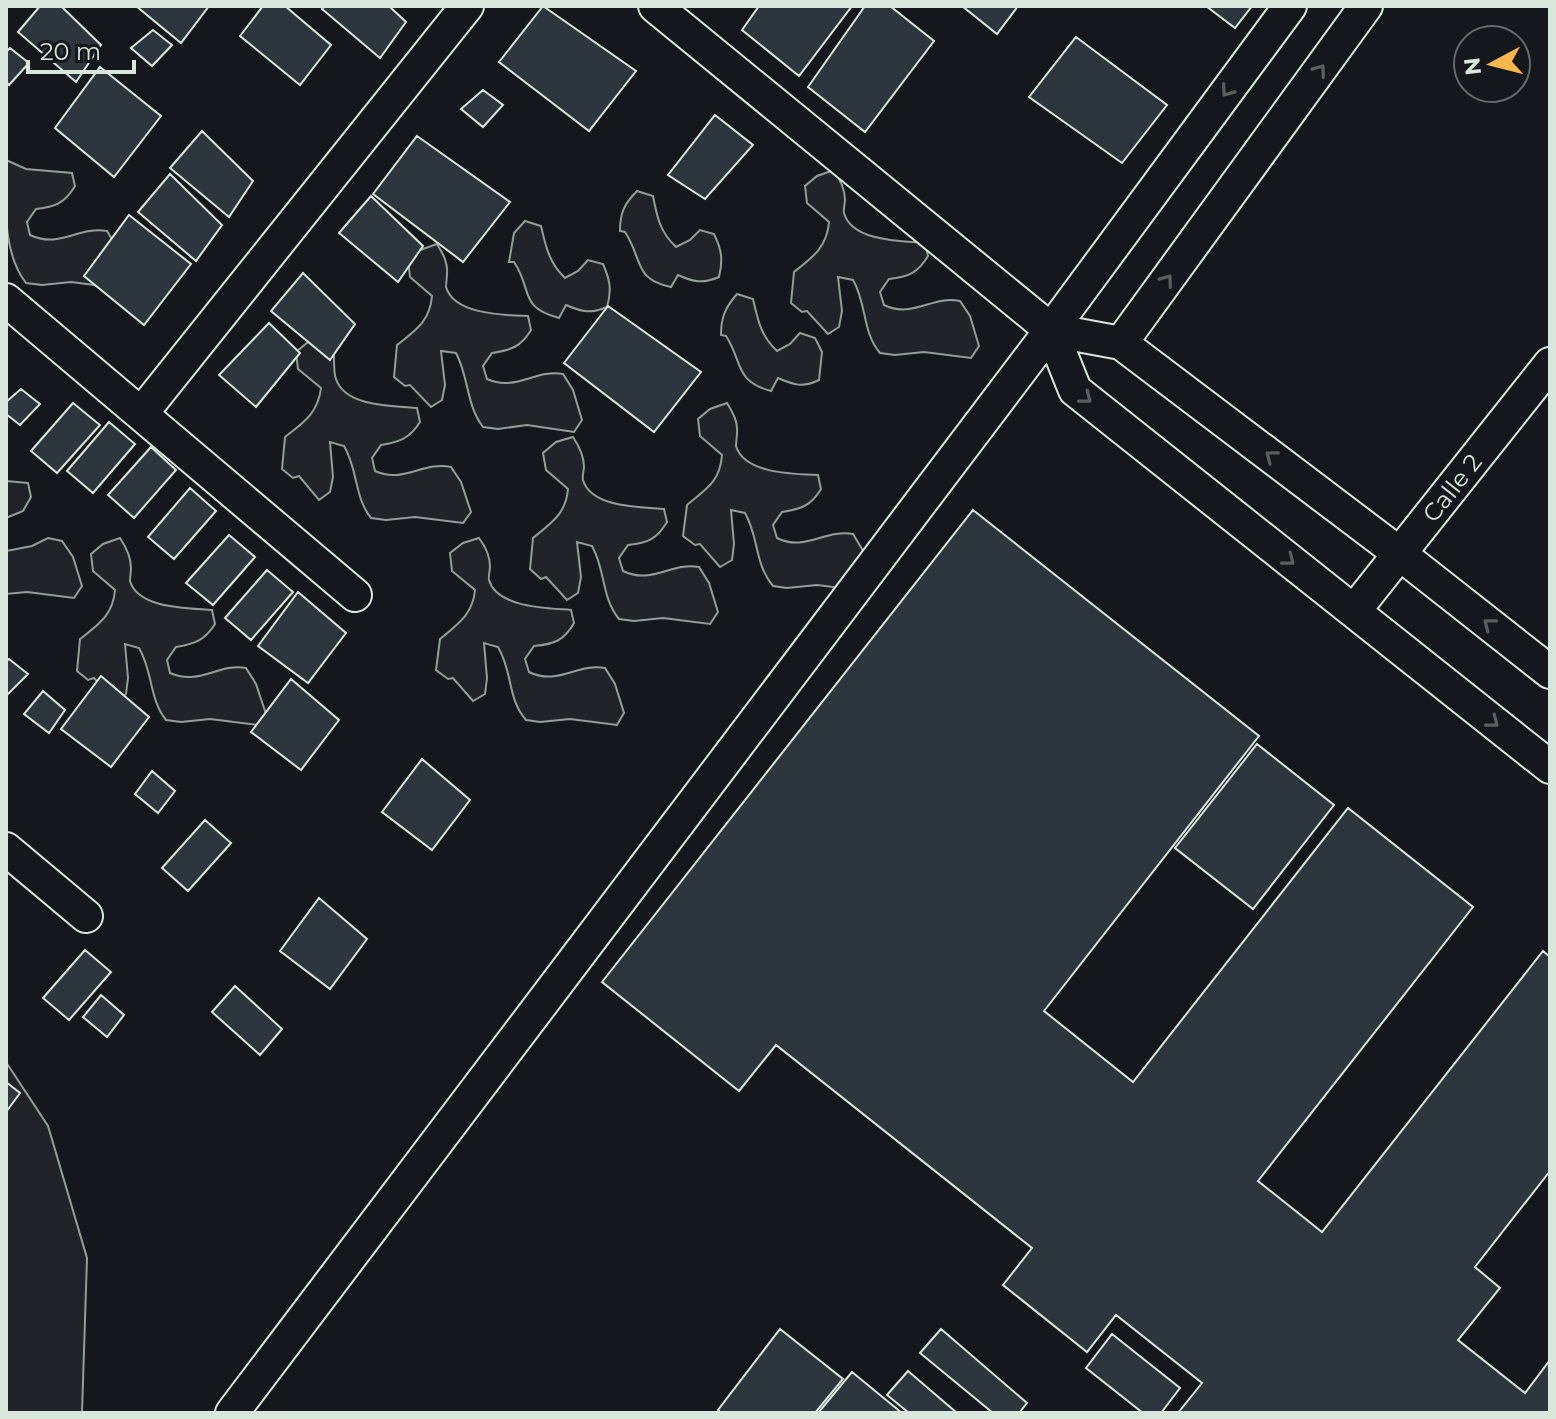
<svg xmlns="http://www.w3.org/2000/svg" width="1556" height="1419" viewBox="0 0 1556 1419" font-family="Montserrat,sans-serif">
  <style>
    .green { fill: #202428; stroke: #939e99; stroke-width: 2 }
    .building { fill: #2c363c; stroke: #d8e6dc; stroke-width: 2 }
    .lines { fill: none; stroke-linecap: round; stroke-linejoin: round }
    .street-casing { stroke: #d8e6dc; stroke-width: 36 }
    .street { stroke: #14181c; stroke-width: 32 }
    .oneway { stroke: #59605f }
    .labels { text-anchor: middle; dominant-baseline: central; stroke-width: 6; stroke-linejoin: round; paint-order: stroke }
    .street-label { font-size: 24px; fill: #d8e6dc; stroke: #14181c }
  </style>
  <rect width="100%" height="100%" fill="#14181c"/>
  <path class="green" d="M6 160 26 169 72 173 75 186C65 203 55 207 36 209L27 222 30 235C60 249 78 226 107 231L116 246 118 288 71 282 42 285 26 283C1 251 6 199 6 160Z
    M834 170C840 180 845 189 845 200 845 203 843 211 844 213 852 242 903 241 925 243L928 256C918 273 908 277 889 279L880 292 884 305C913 319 932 295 960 301L970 316 979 346 971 358 924 352 895 355 880 353C862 332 867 304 853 280L838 277 842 311 839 327 828 334 807 311 802 312 791 303 794 272C813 257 827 247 829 222L807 203 805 186 817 176Z
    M637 191 653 196C657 217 660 232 676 247L690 240 700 230 714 234C722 250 723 260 719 277 703 284 693 282 678 275L671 287C633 279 643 259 625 232L620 231C620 213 624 204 637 191Z
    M525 221 541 226C546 247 549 263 565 278L578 271 588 260 603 264C610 280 612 290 607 307 591 314 582 312 566 305L559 318C518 307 533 290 514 262H509L514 233Z
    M437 244C443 254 448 262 447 274 447 276 446 285 446 287 454 315 505 315 528 316L531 330C521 347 511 350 492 353L483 366 487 379C516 392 535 369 563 374L573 390 582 420 574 432 527 425 498 429 483 427C466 405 469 377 456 353L441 351 445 385 442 400 431 407 410 385 405 386 394 377 397 345C416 330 430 321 432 296L410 277 408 260 420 250Z
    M737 294 753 299C758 321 761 336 777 351L790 344 800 333 815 338 822 352 819 380C803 388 794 385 778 378L771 391C734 381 743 362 726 336L721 335C721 317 725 308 737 294Z
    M308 342 333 348C335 358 333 372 336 379 345 407 394 406 417 408L420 422C410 438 400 442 381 445L372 458 375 471C404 484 423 461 451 467L461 482 471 512 463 523 415 517 386 520 371 518C354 497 358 469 344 446L330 442 333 477 330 492 319 500 299 476 293 478 282 469 285 437C304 422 318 413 321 388L298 369 296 352Z
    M727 403C733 413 738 421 737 433 737 435 736 444 736 446 744 474 795 474 818 475L821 489C811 506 801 509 782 512L773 525 777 538C805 552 825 529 853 534L862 549 872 579 864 591 817 585 787 588 773 586C754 563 759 537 745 513L731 510 734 544 732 560 720 567 700 544 695 545 683 536 687 505C706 489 720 482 722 455L700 436 698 419 710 409Z
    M573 437C579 446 584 455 584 467 584 469 582 477 583 480 591 508 642 507 664 509L667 522C657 539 648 543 628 545L619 558 623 571C652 585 671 562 699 567L709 583 718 612 710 624 663 618 634 621 619 619C601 597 606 571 592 546L577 542 581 577 578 593 567 600 546 577 541 579 530 569 533 538C551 523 566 514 568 489L546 470 543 453 556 442Z
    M6 481 28 483 31 497 23 511 6 518Z
    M48 538 62 541 73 557 82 586 74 598 27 592 6 594V551L32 546Z
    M120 538C126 547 131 556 131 568 131 570 130 579 130 581 138 609 189 608 212 610L215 624C205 640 195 644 176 647L167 660 170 673C200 686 218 663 246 668L256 684 266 714 258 725 210 719 181 722 166 720C149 699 153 671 139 648L125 644 128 678 126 694 114 701 94 678 88 680 77 671 80 639C99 624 113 615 115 590L93 571 91 554 103 544Z
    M479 538C486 547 490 556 490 567 490 569 488 579 489 580 497 608 548 608 571 610L574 623C564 641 554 644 534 646L525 659 529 672C558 686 577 663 605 668L615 684 624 713 617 725 570 719 540 722 526 720C507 698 513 672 498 647L484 643 487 678 485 694 473 701 453 678 448 679 436 670 440 639C458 624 473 614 475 590L452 571 450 553 463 543Z
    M6 1062 48 1126 87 1258 82 1413H6Z"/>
  <path class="building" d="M40 6H61L101 45 76 82 18 32Z
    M136 6H209L181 43Z
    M263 6H285L331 45 300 85 240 36Z
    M325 6H389L406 22 380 58 322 9Z
    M543 6 636 71 589 131 499 62Z
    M759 6H852L799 76 742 30Z
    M865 6H890L934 41 865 132 808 87Z
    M962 6H1018L997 34Z
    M1206 6H1252L1235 28Z
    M153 30 172 45 152 66 131 48Z
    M1076 37 1167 105 1122 163 1029 97Z
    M10 48 29 63 9 85 6 82V52Z
    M100 67 161 116 114 177 55 128Z
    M483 90 503 105 483 127 461 109Z
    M715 115 753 145 705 199 668 175Z
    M202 131 253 181 229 217 170 168Z
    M417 136 510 202 463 262 373 194Z
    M170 174 222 225 196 261 138 212Z
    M371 196 423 246 398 282 339 233Z
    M129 215 191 264 144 325 84 276Z
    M303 273 355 324 330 360 271 311Z
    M608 306 701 372 654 432 564 363Z
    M269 323 300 353 256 407 219 375Z
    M21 389 40 404 20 425 6 414V402Z
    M73 403 100 425 57 473 31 451Z
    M109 422 135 444 93 493 67 471Z
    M151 447 176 470 134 518 108 495Z
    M190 488 216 511 174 559 148 537Z
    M973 510 1259 736 1044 1011 1133 1082 1348 808 1473 907 1258 1181 1322 1232 1543 951 1550 957V1171L1475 1267 1500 1288 1458 1340 1525 1393 1550 1360V1413H1178L1202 1383 1116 1315 1087 1352 1003 1285 1032 1248 776 1045 739 1091 602 982Z
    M229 535 255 557 213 605 186 583Z
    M267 570 293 592 251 640 225 618Z
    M298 592 346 633 308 683 258 646Z
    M9 659 28 674 7 695 6 661Z
    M101 676 149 717 111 767 61 729Z
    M291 679 339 720 301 770 251 732Z
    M43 691 65 710 49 733 24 714Z
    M1257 744 1334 805 1253 909 1175 848Z
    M422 759 470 800 432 850 382 812Z
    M152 771 175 791 158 813 135 794Z
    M205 820 231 843 188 891 162 868Z
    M319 898 367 939 330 989 280 951Z
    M85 950 111 972 69 1020 43 998Z
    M235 986 282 1029 260 1055 212 1012Z
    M101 995 124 1015 107 1037 83 1017Z
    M6 1082 20 1093 6 1112Z
    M780 1329 843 1379 815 1413H721L718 1410Z
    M941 1329 1027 1403 1019 1413H993L920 1353Z
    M1112 1334 1180 1388 1161 1413H1143L1086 1368Z
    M908 1371 957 1413H909L887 1395Z
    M852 1372 902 1413H818Z"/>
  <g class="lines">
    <g class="street-casing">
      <path id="street" d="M655 6 1051 330 1121 343 1400 554 1550 672
        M6 300 355 595
        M1051 330 1075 390 1550 767
        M1121 343 1366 6
        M141 414 467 6
        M1354 611 1550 364
        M6 849 86 916
        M232 1413 1051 330 1290 6"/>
    </g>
    <use href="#street" class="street"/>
  </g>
  <defs><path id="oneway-chevron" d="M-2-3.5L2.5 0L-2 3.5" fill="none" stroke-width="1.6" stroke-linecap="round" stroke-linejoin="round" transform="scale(2)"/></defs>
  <g class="oneway">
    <use href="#oneway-chevron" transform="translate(1320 70) rotate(-54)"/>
    <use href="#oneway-chevron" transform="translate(1227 91) rotate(126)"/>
    <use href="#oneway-chevron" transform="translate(1167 280) rotate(-54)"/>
    <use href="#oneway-chevron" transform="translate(1086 398) rotate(38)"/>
    <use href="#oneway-chevron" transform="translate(1271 456) rotate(-143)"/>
    <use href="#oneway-chevron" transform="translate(1289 560) rotate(38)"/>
    <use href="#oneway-chevron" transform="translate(1489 624) rotate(-142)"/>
    <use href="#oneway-chevron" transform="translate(1493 722) rotate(38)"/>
  </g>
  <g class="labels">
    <g class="street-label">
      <text transform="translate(1452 488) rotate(-52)">Calle 2</text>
    </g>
  </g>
  <rect width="1556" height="1419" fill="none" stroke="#d8e6dc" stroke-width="16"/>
  <g transform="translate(1492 64) rotate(263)"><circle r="38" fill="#14181c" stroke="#626a69" stroke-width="2"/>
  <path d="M0-6L14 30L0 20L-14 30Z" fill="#ffb74d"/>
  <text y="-12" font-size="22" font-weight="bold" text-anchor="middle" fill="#d8e6dc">N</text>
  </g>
  <path d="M28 60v12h106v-12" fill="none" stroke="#d8e6dc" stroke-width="4"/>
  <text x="40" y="60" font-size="24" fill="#d8e6dc" stroke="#14181c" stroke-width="6" paint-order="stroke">20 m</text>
</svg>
